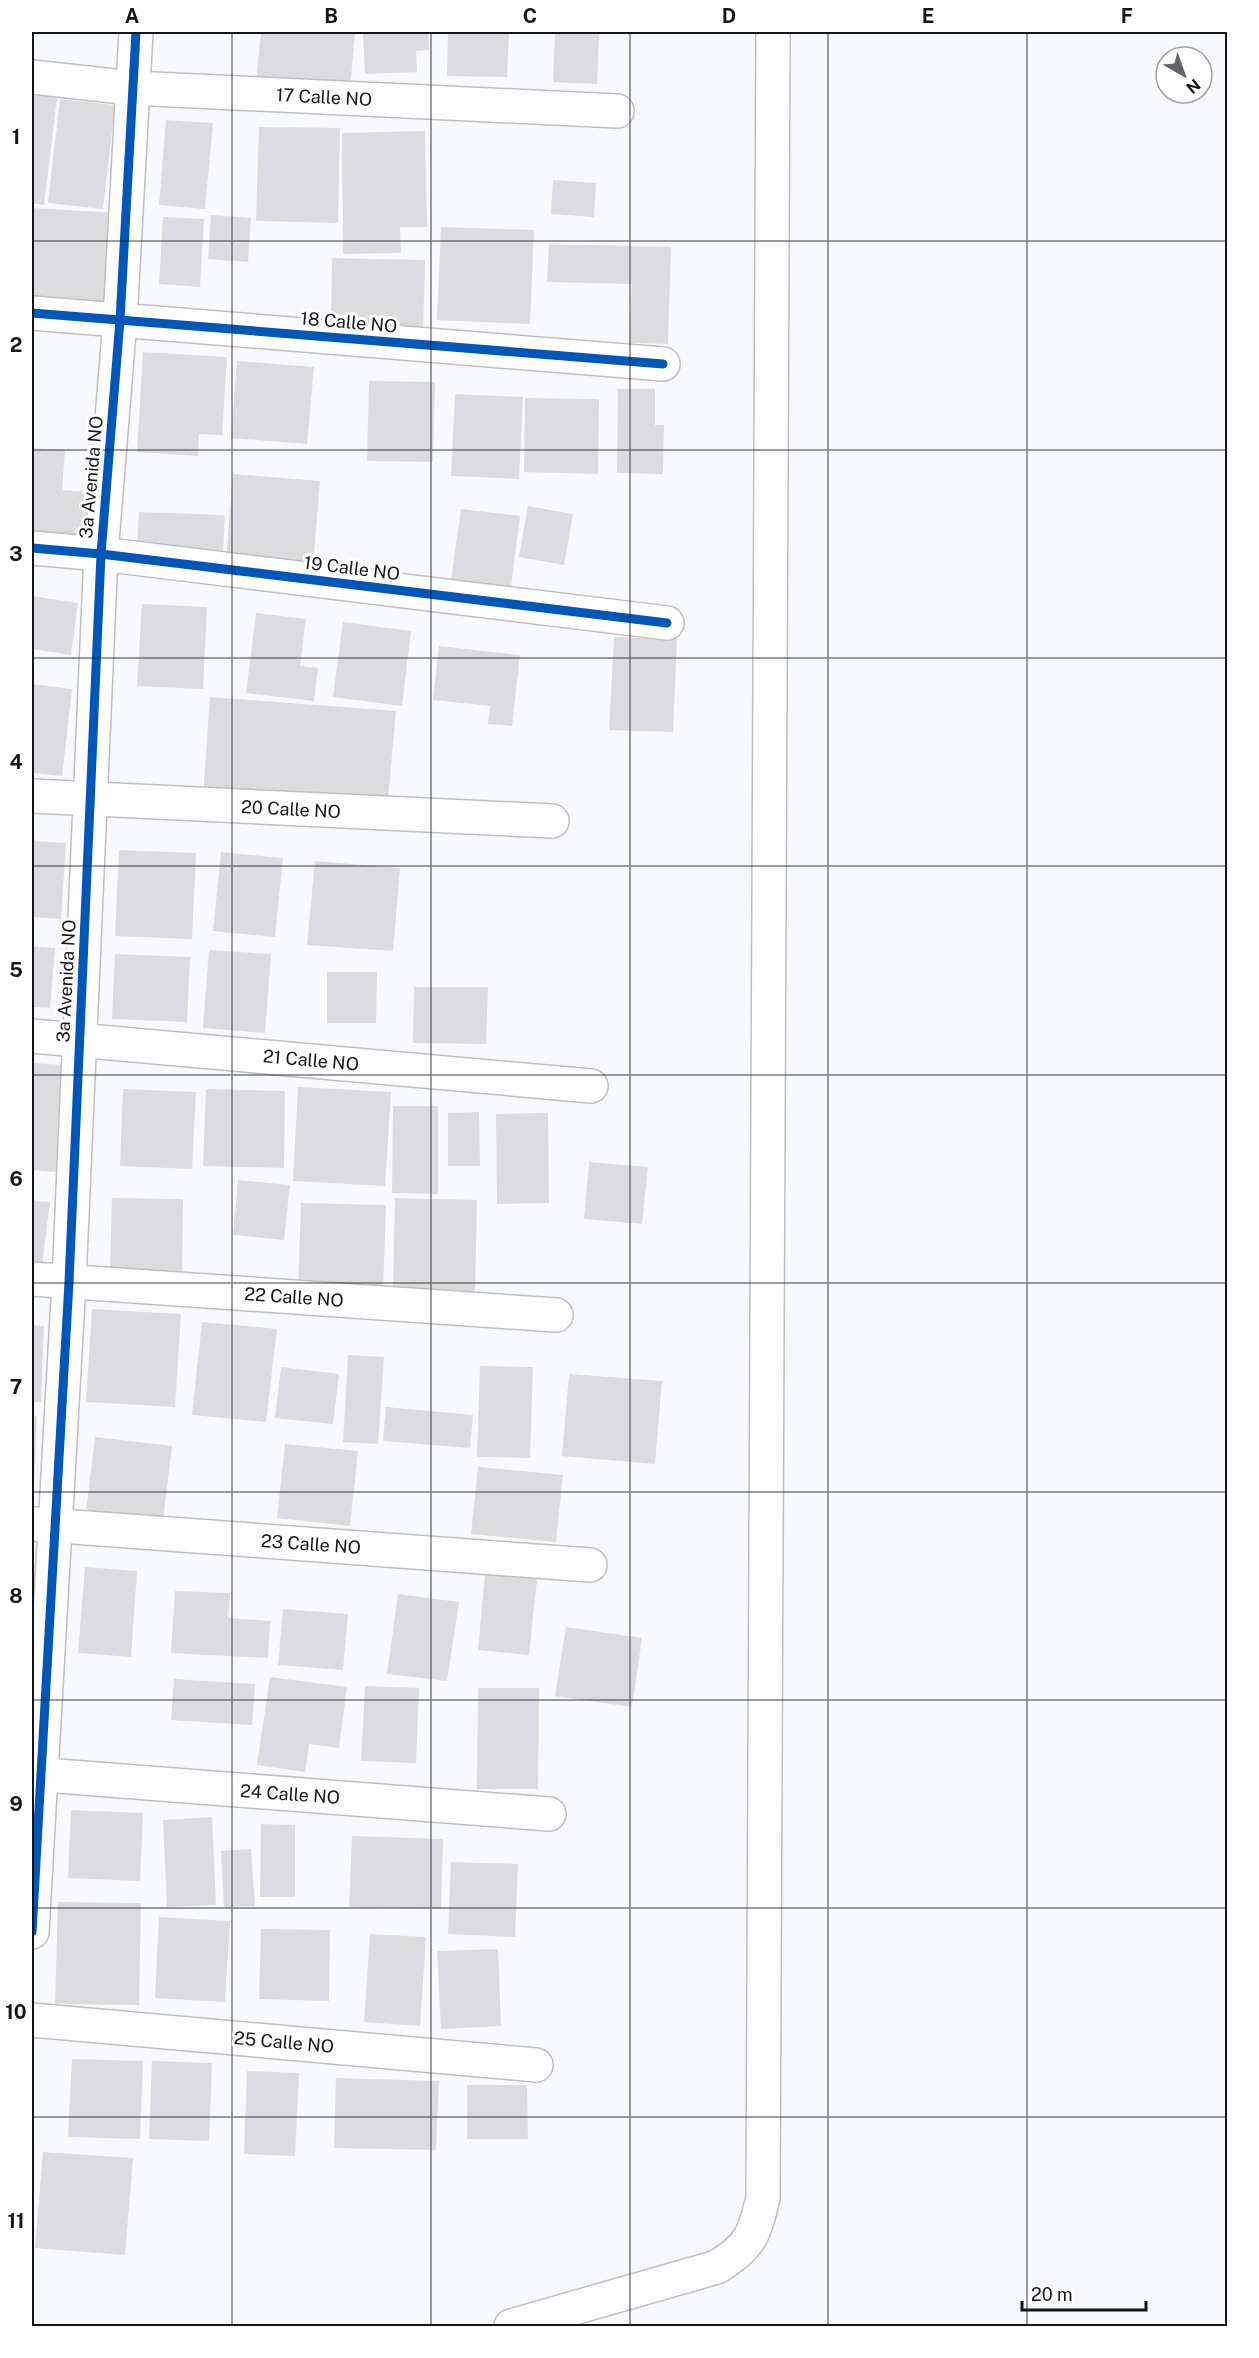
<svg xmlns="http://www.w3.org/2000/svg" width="1259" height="2358" viewBox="0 0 1259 2358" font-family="'Public Sans',sans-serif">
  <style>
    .building { fill: #dcdcde }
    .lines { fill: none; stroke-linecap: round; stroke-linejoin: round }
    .minor-casing { stroke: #bdbfc2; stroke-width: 36 }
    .minor { stroke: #fefeff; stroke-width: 33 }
    .cycleway-casing { stroke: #fff; stroke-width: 13 }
    .cycleway { stroke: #0057b8; stroke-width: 9 }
    .grid { fill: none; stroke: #131518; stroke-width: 1.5; stroke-opacity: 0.55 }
    .labels { text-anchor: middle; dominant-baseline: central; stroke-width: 6; stroke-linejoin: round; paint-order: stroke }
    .street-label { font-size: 18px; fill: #131518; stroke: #fff }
    .neatline { fill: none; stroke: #131518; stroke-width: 2 }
    .grid-label { font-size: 20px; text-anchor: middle; font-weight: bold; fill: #131518 }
  </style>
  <rect width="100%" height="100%" fill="#f7f9fc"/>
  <path class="building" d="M261 32H355L350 89 256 82Z
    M363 32H428L429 50 416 51 417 72 365 74Z
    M448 32H509L507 77 447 76Z
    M555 32 599 33 597 84 553 82Z
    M32 95 57 98 44 205 32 203Z
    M60 99 115 105 103 209 48 203Z
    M166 120 213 123 205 209 159 205Z
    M259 127 340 128 338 223 256 221Z
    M425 131 427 227H400L401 253 343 254 342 133Z
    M553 180 596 183 594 217 551 214Z
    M32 208 117 213 111 306 32 301Z
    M211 215 251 218 248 262 208 259Z
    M163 217 204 219 200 287 159 284Z
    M441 227 534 230 530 324 437 320Z
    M549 244 671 247 668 344 629 343 632 284 547 282Z
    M332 258 425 260 423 331 331 329Z
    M143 352 227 357 222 435 199 434 198 456 137 452Z
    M237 361 314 367 307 444 231 438Z
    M369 381 435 382 433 462 367 461Z
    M618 389H655V425H664L663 474 617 473Z
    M455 394 523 397 519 479 451 476Z
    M525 398 599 399 598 474 524 472Z
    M32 448 65 450 62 490 93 492 89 549 32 534Z
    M233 474 320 481 313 565 226 559Z
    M528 506 573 514 564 565 519 557Z
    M461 509 520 516 511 587 451 580Z
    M139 512 225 515 223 553 137 549Z
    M32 596 78 603 71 655 32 649Z
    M142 604 207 607 203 689 137 686Z
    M256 613 306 619 300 666 318 668 314 701 246 693Z
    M343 622 411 631 402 706 333 697Z
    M614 637 677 639 673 732 609 730Z
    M439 646 520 655 512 726 488 724 490 706 433 700Z
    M32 684 72 689 62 776 32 773Z
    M210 697 396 711 387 810 203 796Z
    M32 841 66 843 61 919 32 917Z
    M119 850 196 853 192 939 115 936Z
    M221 852 283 858 275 937 213 931Z
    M315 861 400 868 393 951 307 945Z
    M32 946 55 948 50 1008 32 1007Z
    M209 950 271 954 265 1033 203 1028Z
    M115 954 190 957 187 1022 112 1019Z
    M327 972H377L376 1023H327Z
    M414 987H488L486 1044 413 1043Z
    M32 1063 64 1065 56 1172 32 1170Z
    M298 1087 391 1092 385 1186 293 1181Z
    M123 1089 196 1092 192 1169 120 1166Z
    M206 1089 285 1091 284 1168 203 1166Z
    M393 1106H438V1194L392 1193Z
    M479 1112 480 1166H448V1113Z
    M548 1113 549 1203 497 1204 496 1114Z
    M589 1162 648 1167 642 1224 584 1219Z
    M238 1180 290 1185 284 1240 233 1235Z
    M112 1198 183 1199 182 1271 110 1270Z
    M395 1198 477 1200 475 1293 393 1292Z
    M32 1201 50 1202 42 1265 32 1264Z
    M301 1203 386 1205 383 1292 298 1289Z
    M92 1309 181 1314 175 1407 86 1402Z
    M202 1322 277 1329 266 1422 192 1415Z
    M32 1325 44 1326 41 1402H32Z
    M348 1355 384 1357 378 1444 343 1442Z
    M480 1366 533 1367 530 1458 477 1457Z
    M281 1367 339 1374 333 1424 275 1418Z
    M569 1374 662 1381 655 1464 562 1456Z
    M386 1407 473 1415 470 1448 383 1441Z
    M32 1416H37L33 1508H32Z
    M95 1437 172 1446 163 1520 86 1511Z
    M285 1444 358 1451 350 1526 277 1518Z
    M478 1467 563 1475 556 1542 471 1534Z
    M85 1567 137 1571 131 1657 78 1653Z
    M485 1574 537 1579 529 1655 478 1650Z
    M175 1591 230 1593 228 1618 270 1621 268 1658 171 1653Z
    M398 1594 459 1602 447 1681 387 1674Z
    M283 1609 348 1614 343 1670 278 1665Z
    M566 1627 642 1638 632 1707 555 1696Z
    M270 1677 347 1687 339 1748 309 1744 305 1772 257 1765Z
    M174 1679 255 1684 252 1725 171 1720Z
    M365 1686 419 1688 416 1763 361 1761Z
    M478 1688H539L538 1789H477Z
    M71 1810 143 1813 140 1881 68 1878Z
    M212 1817 216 1905 167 1907 163 1820Z
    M261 1824 295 1825V1897H260Z
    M352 1836 443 1839 441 1909 349 1907Z
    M251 1849 255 1906 224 1907 221 1851Z
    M451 1862 518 1864 515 1937 448 1934Z
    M58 1902 141 1903 139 2005 55 2004Z
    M159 1917 230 1921 225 2002 155 1998Z
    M261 1929 330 1930 329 2001 259 1999Z
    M370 1934 426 1937 420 2026 364 2022Z
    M498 1949 501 2026 441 2029 437 1951Z
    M72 2059 143 2061 140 2139 68 2137Z
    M152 2061 212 2063 209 2141 149 2139Z
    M247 2071 299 2073 295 2156 244 2154Z
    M336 2078 439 2081 436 2150 334 2148Z
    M467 2085H527L528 2139H467Z
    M43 2152 133 2158 125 2255 35 2248Z"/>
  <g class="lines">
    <g class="minor-casing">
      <path id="minor" d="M32 77 132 88 617 111
        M32 313 663 364
        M32 548 101 554 667 623
        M32 796 552 821
        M32 1036 591 1086
        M32 1279 556 1315
        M33 1524 590 1565
        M32 1774 549 1814
        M32 1932 69 1282 101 554 120 320 136 32
        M32 2020 536 2065
        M511 2326 717 2267C751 2246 754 2235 763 2198L773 32"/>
    </g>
    <use href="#minor" class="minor"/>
    <g class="cycleway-casing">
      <path id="cycleway" d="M32 313 663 364
        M32 548 101 554 667 623
        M32 1932 69 1282 101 554 120 320 136 32"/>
    </g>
    <use href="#cycleway" class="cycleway"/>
  </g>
  <path class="grid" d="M232 32V2326M431 32V2326M630 32V2326M828 32V2326M1027 32V2326M32 241H1228M32 450H1228M32 658H1228M32 866H1228M32 1075H1228M32 1283H1228M32 1492H1228M32 1700H1228M32 1908H1228M32 2117H1228"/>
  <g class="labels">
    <g class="street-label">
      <text transform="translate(324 97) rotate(3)">17 Calle NO</text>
      <text transform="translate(349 322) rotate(5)">18 Calle NO</text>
      <text transform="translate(91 477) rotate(-85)">3a Avenida NO</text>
      <text transform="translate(352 568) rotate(7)">19 Calle NO</text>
      <text transform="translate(291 809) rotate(3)">20 Calle NO</text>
      <text transform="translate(66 981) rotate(-87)">3a Avenida NO</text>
      <text transform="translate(311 1060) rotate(5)">21 Calle NO</text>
      <text transform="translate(294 1297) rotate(4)">22 Calle NO</text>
      <text transform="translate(311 1544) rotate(4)">23 Calle NO</text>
      <text transform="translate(290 1794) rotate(4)">24 Calle NO</text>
      <text transform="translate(284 2042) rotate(5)">25 Calle NO</text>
    </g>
  </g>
  <rect width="1259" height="2358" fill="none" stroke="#ffffff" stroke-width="66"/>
  <g transform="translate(1184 75) rotate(140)"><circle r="28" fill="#ffffff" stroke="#a1a1a3" stroke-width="1.5"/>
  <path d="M0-4.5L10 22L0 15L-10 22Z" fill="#636568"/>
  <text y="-9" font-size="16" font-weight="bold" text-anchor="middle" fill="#131518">N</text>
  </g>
  <path d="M1022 2301v9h124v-9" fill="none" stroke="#131518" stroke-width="3"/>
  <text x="1031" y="2301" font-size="18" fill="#131518" stroke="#ffffff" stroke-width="4.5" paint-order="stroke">20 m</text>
  <rect x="33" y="33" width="1193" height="2292" class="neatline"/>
  <g class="grid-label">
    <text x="132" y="23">A</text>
    <text x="331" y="23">B</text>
    <text x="530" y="23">C</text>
    <text x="729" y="23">D</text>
    <text x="928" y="23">E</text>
    <text x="1127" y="23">F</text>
    <text x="16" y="144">1</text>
    <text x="16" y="352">2</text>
    <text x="16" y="561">3</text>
    <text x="16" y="769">4</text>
    <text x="16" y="977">5</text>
    <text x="16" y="1186">6</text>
    <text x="16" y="1394">7</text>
    <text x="16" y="1603">8</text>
    <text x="16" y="1811">9</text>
    <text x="16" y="2019">10</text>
    <text x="16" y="2228">11</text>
  </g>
</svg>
